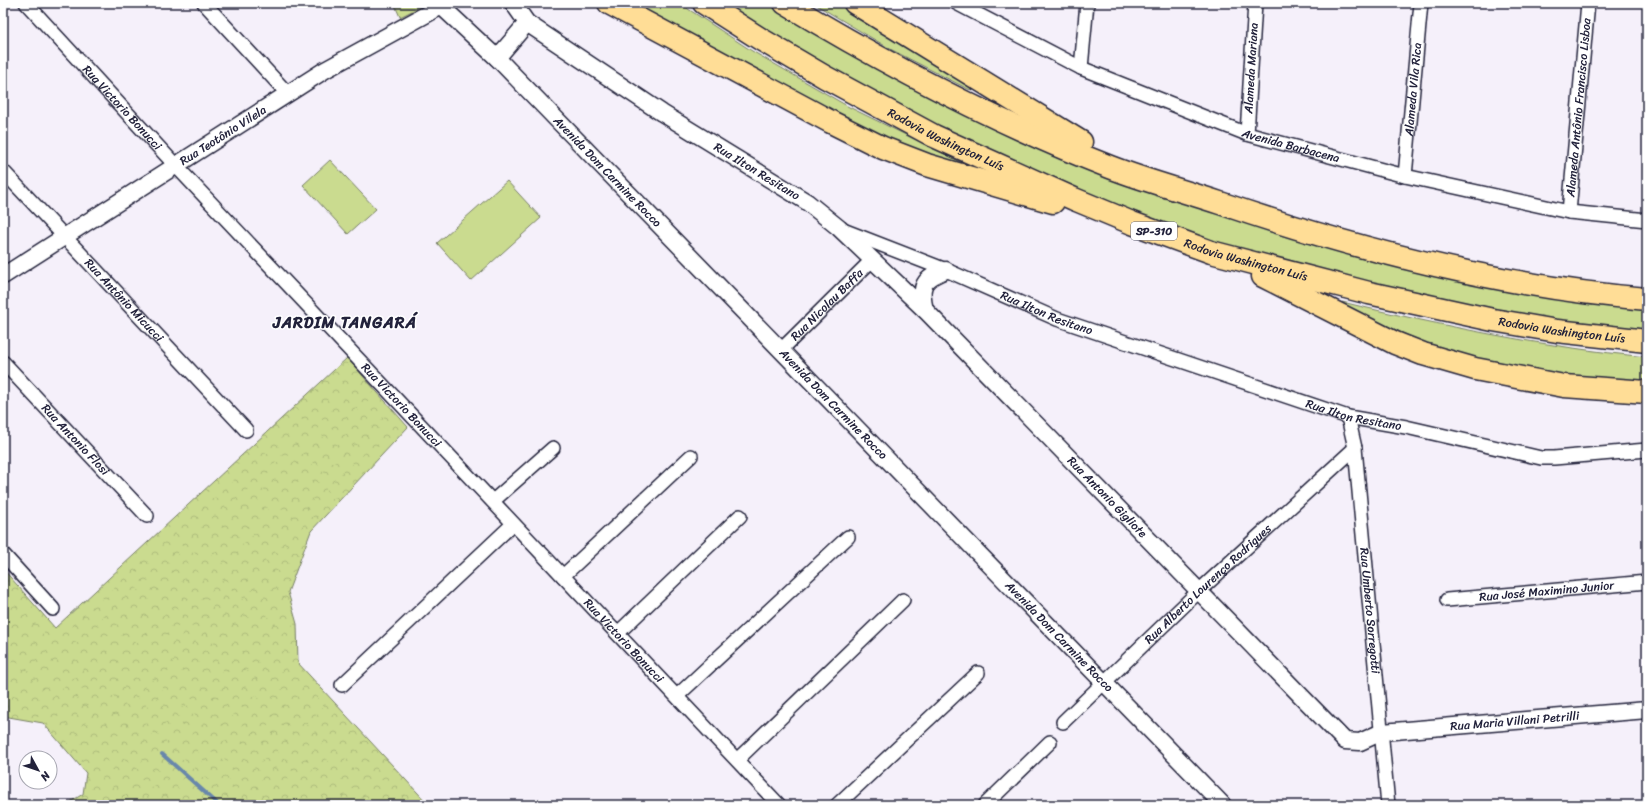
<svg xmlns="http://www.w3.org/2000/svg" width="1650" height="808" viewBox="0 0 1650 808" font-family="Sriracha,sans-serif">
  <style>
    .green { fill: #cadb8f; stroke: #767e65 }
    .forest { fill: url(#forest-crowns); stroke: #767e65 }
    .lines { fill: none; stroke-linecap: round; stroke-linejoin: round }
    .stream { stroke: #6887ab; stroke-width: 4 }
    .minor-casing { stroke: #22223b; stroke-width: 16 }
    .tertiary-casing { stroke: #22223b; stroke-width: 19 }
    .motorway-casing { stroke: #22223b; stroke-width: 25 }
    .minor { stroke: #fff; stroke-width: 13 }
    .tertiary { stroke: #fff; stroke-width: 16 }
    .motorway { stroke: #ffdd96; stroke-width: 22 }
    .labels { text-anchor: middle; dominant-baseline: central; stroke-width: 3; stroke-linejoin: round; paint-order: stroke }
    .shield { fill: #fff; stroke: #646476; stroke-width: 1 }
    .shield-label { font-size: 11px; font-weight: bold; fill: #22223b }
    .street-label { font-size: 12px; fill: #22223b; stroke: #fff }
    .district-label { font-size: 16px; font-weight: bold; letter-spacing: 1px; fill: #22223b; stroke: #fff }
  </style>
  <defs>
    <pattern id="forest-crowns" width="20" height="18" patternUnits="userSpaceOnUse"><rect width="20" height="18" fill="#cadb8f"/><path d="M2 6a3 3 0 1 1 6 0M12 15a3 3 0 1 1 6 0" fill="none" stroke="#adbc7c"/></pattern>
  </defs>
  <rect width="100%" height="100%" fill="#f5f0fa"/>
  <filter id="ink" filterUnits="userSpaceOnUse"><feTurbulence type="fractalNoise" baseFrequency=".025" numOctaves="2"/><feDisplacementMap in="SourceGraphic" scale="8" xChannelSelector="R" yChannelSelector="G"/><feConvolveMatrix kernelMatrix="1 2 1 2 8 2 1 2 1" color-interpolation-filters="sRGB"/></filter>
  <g filter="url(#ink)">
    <path class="green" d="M394 3H428L400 17Z
      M624 3H679L752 51 849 107 987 175 906 150Z
      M717 3H769L839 45 1122 181 1235 220 1301 240 1647 307V334L1445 303 1206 239 1133 214 942 131Z
      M813 3H844L991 94 968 89 892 50Z
      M330 160 376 209 348 234 303 185Z
      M507 181 541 218 471 281 437 243Z
      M1342 302C1443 326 1544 347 1647 357V384L1580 380 1465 356 1422 342 1342 305Z"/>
    <path class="forest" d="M347 358 408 427 311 531 288 592 297 624 298 663 429 805H65L83 794 86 773 43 723 3 716V569L55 628Z"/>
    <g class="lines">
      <path class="stream" d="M162 754 219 805"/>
      <g class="minor-casing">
        <g id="minor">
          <path id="s1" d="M26 3 176 166 779 805"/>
          <path d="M204 3 288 94"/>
          <path id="s2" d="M956 3 1081 68 1247 134 1405 176 1569 212 1647 220"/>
          <path d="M1081 68 1087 3"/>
          <path id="s3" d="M1247 134 1255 3"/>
          <path id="s4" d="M3 171 246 430"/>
          <path id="s5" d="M1405 176 1421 3"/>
          <path id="s6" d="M1569 212 1588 3"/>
          <path id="s7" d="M843 230 946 270 1057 319 1348 417 1406 427 1541 458H1554L1647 450"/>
          <path id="s8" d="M782 349 872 260"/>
          <path id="s9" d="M3 362 147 516"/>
          <path id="s10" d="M1348 417 1355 448 1388 805"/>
          <path d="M493 501 553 448"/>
          <path d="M3 554 53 609"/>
          <path d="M563 576 691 456"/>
          <path id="s11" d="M1447 600 1647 582"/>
          <path d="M618 633 740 516"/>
          <path d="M342 685 513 524"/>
          <path d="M677 696 848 537"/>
          <path id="s12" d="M1063 722 1200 590 1355 448"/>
          <path d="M737 760 903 600"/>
          <path d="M837 805 978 673"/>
          <path d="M985 805 1050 742"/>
        </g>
      </g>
      <g class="tertiary-casing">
        <g id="tertiary">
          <path id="s13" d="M513 3 527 23 662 113 807 202 839 228 925 310 1345 741 1360 742 1382 732 1647 710"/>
          <path id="s14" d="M441 6 497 58 1223 805"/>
          <path d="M497 58 527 23"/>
          <path id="s15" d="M3 276 325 70 447 3"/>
          <path d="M925 310C919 285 923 279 946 270"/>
        </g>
      </g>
      <g class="motorway-casing">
        <g id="motorway">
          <path d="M609 3 831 122 883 148 927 165 1053 202"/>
          <path id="s16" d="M704 3 762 40 825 77 934 136 1074 199 1132 223 1211 252 1369 293 1493 320 1557 331 1647 341"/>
          <path d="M785 3C889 66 997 123 1110 167 1146 181 1184 191 1220 203 1358 250 1501 287 1647 299"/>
          <path d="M855 3 1081 142"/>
          <path d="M1263 276 1395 343 1423 354 1475 369 1564 386 1647 392"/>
        </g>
      </g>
      <use href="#minor" class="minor"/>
      <use href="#tertiary" class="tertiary"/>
      <use href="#motorway" class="motorway"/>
    </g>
  </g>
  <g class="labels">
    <rect class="shield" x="1131" y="222" width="46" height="18" rx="3"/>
    <g class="shield-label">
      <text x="1154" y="231">SP-310</text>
    </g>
    <g class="street-label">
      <text stroke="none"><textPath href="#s3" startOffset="66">Alameda Mariana</textPath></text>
      <text stroke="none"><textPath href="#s5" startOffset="87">Alameda Vila Rica</textPath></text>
      <text stroke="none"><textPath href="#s1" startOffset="142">Rua Victorio Bonucci</textPath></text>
      <text stroke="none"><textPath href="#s6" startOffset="105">Alameda Antônio Francisco Lisboa</textPath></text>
      <text stroke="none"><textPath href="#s15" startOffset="261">Rua Teotônio Vilela</textPath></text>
      <text stroke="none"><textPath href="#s16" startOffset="278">Rodovia Washington Luís</textPath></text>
      <text stroke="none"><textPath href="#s2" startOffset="365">Avenida Barbacena</textPath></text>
      <text stroke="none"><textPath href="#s14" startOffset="235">Avenida Dom Carmine Rocco</textPath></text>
      <text stroke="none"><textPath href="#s13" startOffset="298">Rua Ilton Resitano</textPath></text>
      <text stroke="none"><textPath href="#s16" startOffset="602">Rodovia Washington Luís</textPath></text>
      <text stroke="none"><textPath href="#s4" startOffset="177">Rua Antônio Micucci</textPath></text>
      <text stroke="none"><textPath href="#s8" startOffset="63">Rua Nicolau Baffa</textPath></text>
      <text stroke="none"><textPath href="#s7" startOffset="220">Rua Ilton Resitano</textPath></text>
      <text stroke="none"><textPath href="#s16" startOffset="926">Rodovia Washington Luís</textPath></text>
      <text stroke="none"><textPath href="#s14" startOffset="559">Avenida Dom Carmine Rocco</textPath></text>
      <text stroke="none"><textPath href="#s1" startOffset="550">Rua Victorio Bonucci</textPath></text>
      <text stroke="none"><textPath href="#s7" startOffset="544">Rua Ilton Resitano</textPath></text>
      <text stroke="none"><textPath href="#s9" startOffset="106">Rua Antonio Flosi</textPath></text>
      <text stroke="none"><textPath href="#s13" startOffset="778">Rua Antonio Gigliote</textPath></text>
      <text stroke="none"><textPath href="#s12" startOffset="200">Rua Alberto Lourenço Rodrigues</textPath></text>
      <text stroke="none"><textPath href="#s11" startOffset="100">Rua José Maximino Junior</textPath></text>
      <text stroke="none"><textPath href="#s10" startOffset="195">Rua Umberto Sorregotti</textPath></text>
      <text stroke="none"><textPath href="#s14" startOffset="883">Avenida Dom Carmine Rocco</textPath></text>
      <text stroke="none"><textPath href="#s1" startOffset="874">Rua Victorio Bonucci</textPath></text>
      <text stroke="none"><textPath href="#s13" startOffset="1291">Rua Maria Villani Petrilli</textPath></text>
    </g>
    <g class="district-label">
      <text x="345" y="322">JARDIM TANGARÁ</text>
    </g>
  </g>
  <rect width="1650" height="808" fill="none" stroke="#fff" stroke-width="16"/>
  <rect x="8" y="8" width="1634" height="792" fill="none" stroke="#22223b" stroke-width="1.5" filter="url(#ink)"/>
  <g transform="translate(38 770) rotate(130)"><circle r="19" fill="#ffffff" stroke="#a7a7b1"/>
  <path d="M0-3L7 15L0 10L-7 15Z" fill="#22223b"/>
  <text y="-6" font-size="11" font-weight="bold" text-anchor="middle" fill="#22223b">N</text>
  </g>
</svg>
